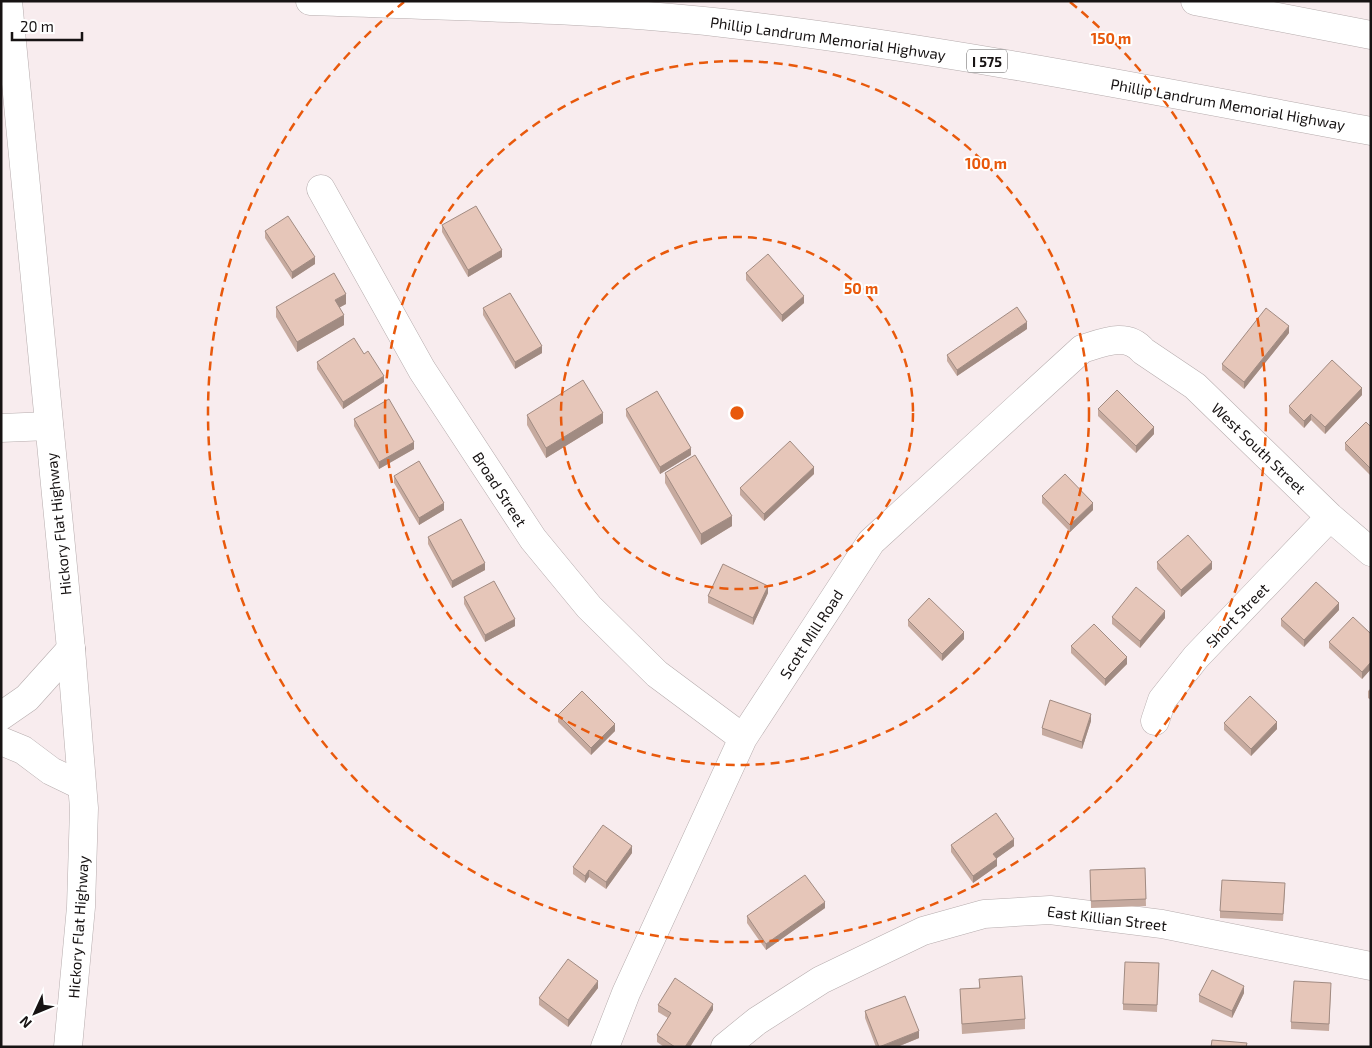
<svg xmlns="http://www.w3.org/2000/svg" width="1372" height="1048" viewBox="0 0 1372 1048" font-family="'Exo 2',sans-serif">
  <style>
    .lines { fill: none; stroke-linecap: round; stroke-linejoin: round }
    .minor-casing { stroke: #b6acad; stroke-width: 29 }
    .major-casing { stroke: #b6acad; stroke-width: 29 }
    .highway-casing { stroke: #b6acad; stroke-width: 29 }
    .minor { stroke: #fff; stroke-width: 28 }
    .major { stroke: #fff; stroke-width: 28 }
    .highway { stroke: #fff; stroke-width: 28 }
    .wall { fill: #c6aa9f }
    .shaded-wall { fill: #a18b82 }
    .building { fill: #e6c6b9; stroke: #a18b82 }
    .ring { fill: none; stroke: #e8590c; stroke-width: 2.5; stroke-dasharray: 9 6 }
    .labels { text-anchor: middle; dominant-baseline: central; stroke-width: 4; stroke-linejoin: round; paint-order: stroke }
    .shield { fill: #fff; stroke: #5d5a5a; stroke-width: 1 }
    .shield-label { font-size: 14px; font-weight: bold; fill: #171313 }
    .street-label { font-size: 15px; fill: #171313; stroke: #fff }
    .centre { fill: #e8590c; stroke: #fff; stroke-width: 2.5 }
    .ring-label { font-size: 15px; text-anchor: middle; font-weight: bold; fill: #e8590c; stroke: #fff; stroke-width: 4; stroke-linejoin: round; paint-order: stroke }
  </style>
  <rect width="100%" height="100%" fill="#f8ecee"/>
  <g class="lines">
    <g class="minor-casing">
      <path id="minor" d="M321 189 422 370 533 539 589 607 657 674 743 738
        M1155 721 1162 700 1196 657 1330 517
        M68 1047 81 907 84 808 71 649
        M605 1047 626 993 743 738 871 542 1082 349C1102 343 1127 331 1143 351L1195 386 1330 517 1371 552
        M725 1047 757 1021 821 980 923 931 984 914 1050 910 1162 924 1371 966"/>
    </g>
    <g class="major-casing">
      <path id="major" d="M8 1 71 649"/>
    </g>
    <g class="highway-casing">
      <path id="highway" d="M310 1C447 6 586 8 723 23 941 48 1156 91 1371 131
        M1195 1 1371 35
        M1 428 49 426
        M1 716 27 698 71 649
        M1 741 23 750 51 771 80 785"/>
    </g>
    <use href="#minor" class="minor"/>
    <use href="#major" class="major"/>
    <use href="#highway" class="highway"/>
  </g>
  <path class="wall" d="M442 225 502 257 468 277 442 232Z
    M265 231 315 264 292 279 265 238Z
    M746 273 804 303 782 322 746 280Z
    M346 304 340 307 344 325 297 352 276 317V307Z
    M483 308 542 353 515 369 483 315Z
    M1027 329 957 376 947 361V355Z
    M1289 333 1244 389 1222 370V364Z
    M364 354 384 382 343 409 317 369V362Z
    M1362 395 1325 434 1311 420 1304 428 1289 413V406Z
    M626 409 691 455 660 474 626 416Z
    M1098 409 1154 434 1136 453 1098 416Z
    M527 415 603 423 546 458 527 425Z
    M354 419 414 449 379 469 354 426Z
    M1371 427V476L1345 450V443Z
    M665 473 732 526 701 545 665 483Z
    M814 474 764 521 740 495V488Z
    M394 476 444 510 419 525 394 483Z
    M1042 496 1093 510 1070 532 1042 503Z
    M428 537 485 570 452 588 428 544Z
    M1157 562 1212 569 1181 597 1157 569Z
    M768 593 753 625 708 603V596Z
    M464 597 515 626 485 642 464 604Z
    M1339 610 1304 647 1281 626V619Z
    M1112 617 1165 618 1140 648 1112 624Z
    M908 620 964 639 942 661 908 626Z
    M1370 633H1371V669L1362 679 1329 648V642Z
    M1071 646 1127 664 1105 686 1071 653Z
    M1371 688V700L1368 698V691Z
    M558 715 615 731 591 755 558 722Z
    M1091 721 1082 749 1042 735V728Z
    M1224 723 1277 729 1251 756 1224 730Z
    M951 845 1014 846 997 858V866L973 883 951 852Z
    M632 853 606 889 589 877 585 883 573 874V867Z
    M1145 868 1146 906 1091 908 1090 870Z
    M1285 890 1283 921 1220 918V911Z
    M825 908 766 950 747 923V916Z
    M1159 963 1157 1012 1123 1010V1004Z
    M979 979 1025 1019V1029L962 1034 960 989 979 988Z
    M598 988 568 1027 539 1005V998Z
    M1331 990 1329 1031 1291 1029V1022Z
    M1244 993 1232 1018 1199 1002V995Z
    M658 1005 713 1010 690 1047H664L657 1042V1035L668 1018 658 1012Z
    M865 1011 919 1038 897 1047H876L865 1018Z"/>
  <path class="shaded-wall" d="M502 250V257L468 277V270Z
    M315 257V264L292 279V272Z
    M346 294V304L335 310V300Z
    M804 296V303L782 322V315Z
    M344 315V325L297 352V342Z
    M1027 322V329L957 376V370Z
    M1289 326V333L1244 389V382Z
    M542 346V353L515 369V362Z
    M384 376V382L343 409V402Z
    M1362 388V395L1325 434V427Z
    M603 413V423L546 458V448Z
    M1311 414V420L1304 428V421Z
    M1154 427V434L1136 453V446Z
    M414 442V449L379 469V462Z
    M691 448V455L660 474V467Z
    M814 467V474L764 521V514Z
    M444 503V510L419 525V518Z
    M1093 503V510L1070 532V525Z
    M732 516V526L701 545V534Z
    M1212 562V569L1181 597V590Z
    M485 563V570L452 588V581Z
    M768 586V593L753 625V618Z
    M1339 603V610L1304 647V640Z
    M1165 611V618L1140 648V641Z
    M515 619V626L485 642V635Z
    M964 632V639L942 661V654Z
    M1127 657V664L1105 686V679Z
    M1371 662V669L1362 679V672Z
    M1091 714V721L1082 749V742Z
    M1277 722V729L1251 756V749Z
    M615 724V731L591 755V748Z
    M1014 839V846L993 861V854Z
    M632 846V853L606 889V882Z
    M997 859V866L973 883V876Z
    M589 870V877L585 883V876Z
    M825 902V908L766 950V944Z
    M598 981V988L568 1027V1020Z
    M1244 986V993L1232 1018V1011Z
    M713 1004V1010L690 1047H685Z
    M919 1031V1038L897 1047H880Z"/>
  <path class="building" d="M476 206 502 250 468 270 442 225Z
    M288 216 315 257 292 272 265 231Z
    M768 254 804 296 782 315 746 273Z
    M334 273 346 294 335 300 344 315 297 342 276 307Z
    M510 293 542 346 515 362 483 308Z
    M1017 307 1027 322 957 370 947 355Z
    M1266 308 1289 326 1244 382 1222 364Z
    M354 338 364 354 368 351 384 376 343 402 317 362Z
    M1332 360 1362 388 1325 427 1311 414 1304 421 1289 406Z
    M583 380 603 413 546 448 527 415Z
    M1117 390 1154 427 1136 446 1098 409Z
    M657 391 691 448 660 467 626 409Z
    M389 399 414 442 379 462 354 419Z
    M1366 422 1371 427V469L1345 443Z
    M790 441 814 467 764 514 740 488Z
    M695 455 732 516 701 534 665 473Z
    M419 461 444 503 419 518 394 476Z
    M1065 474 1093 503 1070 525 1042 496Z
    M461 519 485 563 452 581 428 537Z
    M1188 535 1212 562 1181 590 1157 562Z
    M723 564 768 586 753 618 708 596Z
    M494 581 515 619 485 635 464 597Z
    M1316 582 1339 603 1304 640 1281 619Z
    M1136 587 1165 611 1140 641 1112 617Z
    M929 598 964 632 942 654 908 620Z
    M1353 617 1370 633H1371V662L1362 672 1329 642Z
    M1094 624 1127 657 1105 679 1071 646Z
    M582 691 615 724 591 748 558 715Z
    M1250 696 1277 722 1251 749 1224 723Z
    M1050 700 1091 714 1082 742 1042 728Z
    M996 813 1014 839 993 854 997 859 973 876 951 845Z
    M603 825 632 846 606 882 589 870 585 876 573 867Z
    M1145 868 1146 899 1091 901 1090 870Z
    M805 875 825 902 766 944 747 916Z
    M1222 880 1285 883 1283 914 1220 911Z
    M568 959 598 981 568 1020 539 998Z
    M1125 962 1159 963 1157 1005 1123 1004Z
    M1212 970 1244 986 1232 1011 1199 995Z
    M1022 976 1025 1019 962 1024 960 989 980 988 979 979Z
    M675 978 713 1004 685 1047H675L657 1035 671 1013 658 1005Z
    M1294 981 1331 983 1329 1024 1291 1022Z
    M905 996 919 1031 879 1047 865 1011Z
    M1212 1040 1247 1043 1246 1047H1211Z"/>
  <g class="ring">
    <circle cx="737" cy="413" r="176"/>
    <circle cx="737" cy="413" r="352"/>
    <path d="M1070 2A529 529 0 1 1 404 2"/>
  </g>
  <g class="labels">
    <rect class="shield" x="967" y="49.5" width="40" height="23" rx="4"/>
    <g class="shield-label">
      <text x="987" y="61">I 575</text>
    </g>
    <g class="street-label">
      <text transform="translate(828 38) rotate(8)">Phillip Landrum Memorial Highway</text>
      <text transform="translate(1228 104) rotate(10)">Phillip Landrum Memorial Highway</text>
      <text transform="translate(1259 448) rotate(44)">West South Street</text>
      <text transform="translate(500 489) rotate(57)">Broad Street</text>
      <text transform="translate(58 524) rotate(-96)">Hickory Flat Highway</text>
      <text transform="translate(1237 615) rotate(-46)">Short Street</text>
      <text transform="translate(811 634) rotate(-57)">Scott Mill Road</text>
      <text transform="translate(1107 918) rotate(7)">East Killian Street</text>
      <text transform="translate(78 927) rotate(-86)">Hickory Flat Highway</text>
    </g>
  </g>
  <circle cx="737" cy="413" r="8" class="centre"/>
  <g class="ring-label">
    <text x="1111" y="44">150 m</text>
    <text x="986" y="169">100 m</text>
    <text x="861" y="294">50 m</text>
  </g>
  <rect width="1372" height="1048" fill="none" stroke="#171313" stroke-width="5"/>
  <g transform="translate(35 1013) rotate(226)" stroke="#ffffff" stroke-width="4" paint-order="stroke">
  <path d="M0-4L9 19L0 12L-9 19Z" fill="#171313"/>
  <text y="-8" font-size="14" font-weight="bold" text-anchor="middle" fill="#171313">N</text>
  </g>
  <path d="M12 32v8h70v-8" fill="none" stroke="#171313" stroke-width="2.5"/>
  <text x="20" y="32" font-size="15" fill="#171313" stroke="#ffffff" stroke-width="4" paint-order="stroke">20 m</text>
</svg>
